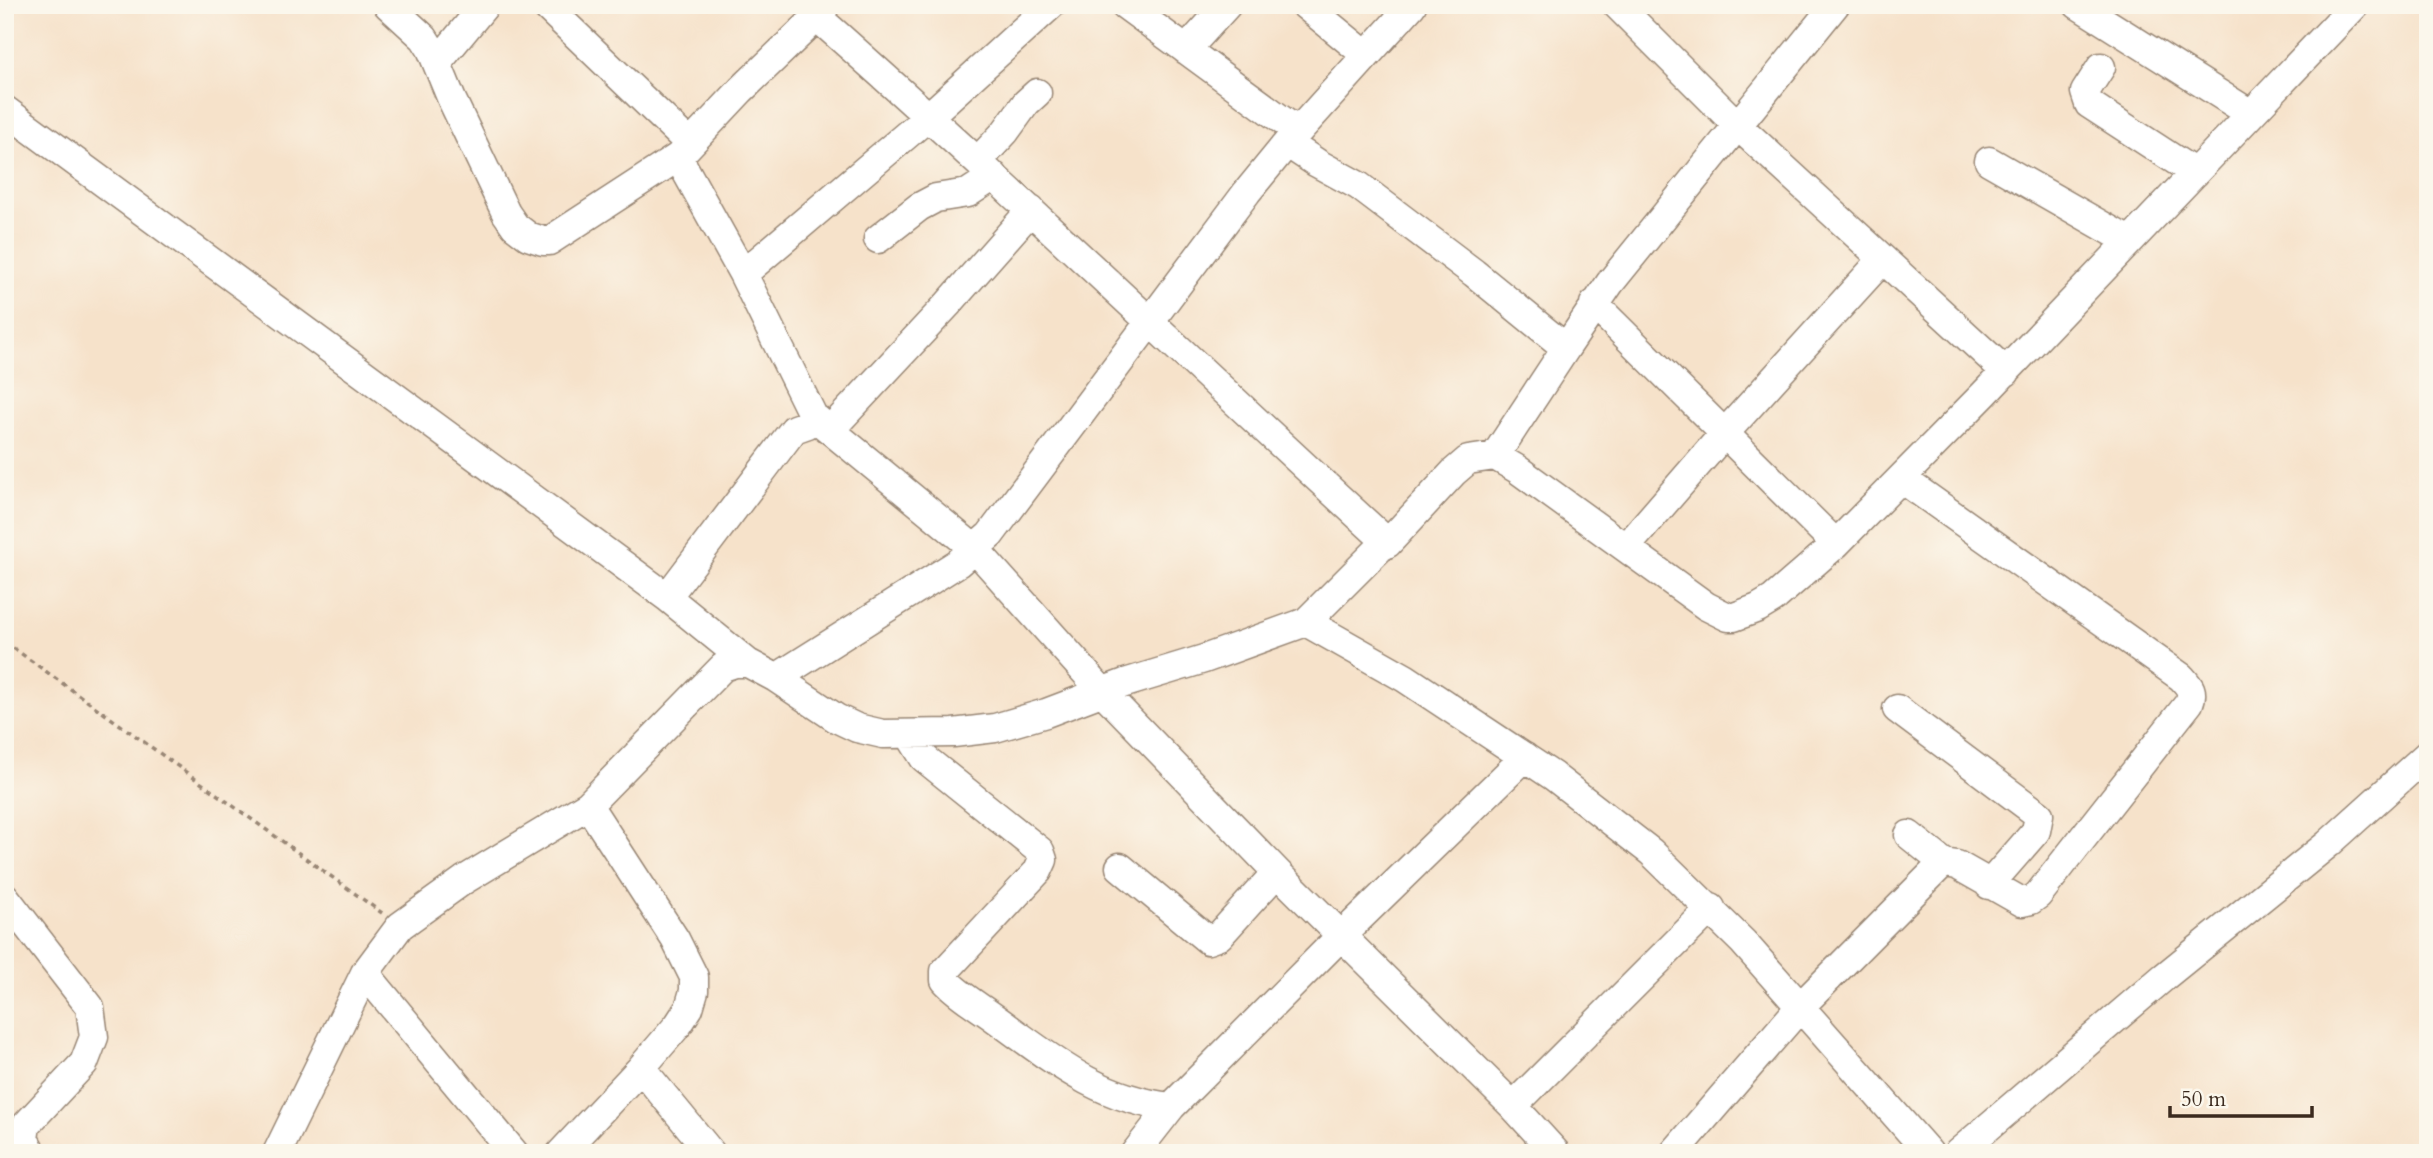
<svg xmlns="http://www.w3.org/2000/svg" width="2433" height="1158" viewBox="0 0 2433 1158" font-family="Cardo,serif">
  <style>
    .lines { fill: none; stroke-linecap: round; stroke-linejoin: round }
    .minor-casing { stroke: #988674; stroke-width: 31 }
    .path { stroke: #988674; stroke-width: 3.5; stroke-dasharray: 5 5; stroke-linecap: butt }
    .minor { stroke: #fff; stroke-width: 28 }
  </style>
  <rect width="100%" height="100%" fill="#fbf7ec"/>
  <filter id="ink" filterUnits="userSpaceOnUse"><feTurbulence type="fractalNoise" baseFrequency=".0143" numOctaves="2"/><feDisplacementMap in="SourceGraphic" scale="14" xChannelSelector="R" yChannelSelector="G"/><feConvolveMatrix kernelMatrix="1 2 1 2 8 2 1 2 1" color-interpolation-filters="sRGB"/></filter>
  <filter id="wash" filterUnits="userSpaceOnUse"><feTurbulence type="fractalNoise" baseFrequency=".00686" numOctaves="4" result="noise"/><feDisplacementMap in="SourceGraphic" scale="28" xChannelSelector="R" yChannelSelector="G"/><feGaussianBlur stdDeviation="1.57" result="paint"/><feColorMatrix in="noise" values="0 0 0 0 0 0 0 0 0 0 0 0 0 0 0 0 0 1.4 0 .05"/><feComposite in="paint" operator="in"/></filter>
  <g filter="url(#wash)">
    <rect width="100%" height="100%" fill="#f6e2ca"/>
  </g>
  <g filter="url(#ink)">
    <g class="lines">
      <g class="minor-casing">
        <path id="minor" d="M388 5 424 38 431 49 452 100 506 213 515 226 528 236 543 241H549L678 157 741 90 817 17 826 5
          M545 5 690 144
          M1125 5 1297 131
          M1305 5 1366 55
          M1412 5 1283 148 1247 192 990 535 958 563 776 678 836 718 857 728 883 734 953 733 995 728 1046 713 1125 683 1204 659 1306 622 1381 547 1388 543 1454 472 1468 460 1495 456 1517 469 1706 606 1728 617H1734L1758 608 1773 599 1836 544 1984 394 2355 5
          M1617 5 1737 125 2006 372
          M2078 5 2251 114
          M817 17C1011 188 1197 368 1388 543
          M1186 50 1227 5
          M437 63 485 5
          M2101 67 2085 92 2089 104 2195 173
          M5 110 667 597 748 663 776 678
          M1287 143 1317 163 1359 186 1474 273 1566 348 1610 283 1835 5
          M978 161 1005 132 1026 103 1037 93
          M1989 161 2129 241
          M878 239 919 207 936 198 968 193 994 176
          M743 274 929 116 1051 5
          M1594 304 1836 544
          M813 416 976 550 1102 691 1277 872 1513 1106 1556 1153
          M831 429 948 304 1031 210
          M1495 456 1566 348
          M1626 547 1723 435 1883 259
          M667 597 794 429 808 424 813 416 743 274 678 157
          M1306 622 1405 678 1553 776 1651 852 1743 942 1929 1153
          M1897 709 2039 815 2036 831 1989 885
          M909 734 924 758 1040 851 1043 860 1038 871 945 971V980C958 995 980 1007 996 1019 1053 1060 1099 1099 1171 1107
          M1909 835 1944 863
          M1120 867 1208 940 1219 936 1277 872
          M5 897 90 1007 94 1037 84 1063 26 1125 24 1139 32 1153
          M365 973 514 1153
          M641 1068 711 1153
          M1513 1106 1711 908
          M277 1153 365 973 400 926 464 880 588 805 723 667 735 663H748
          M561 1153 641 1068 678 1025 689 1008 694 991V977L675 939 588 805
          M1135 1153 1171 1107 1341 936 1525 757
          M1674 1153 1800 1007 1938 868 1944 863 1957 865 2022 902 2031 900 2038 895 2189 703C2194 691 2190 687 2181 677L1902 479
          M1958 1153 2164 977 2328 844 2428 754"/>
      </g>
      <path class="path" d="M5 642 382 913"/>
      <use href="#minor" class="minor"/>
    </g>
  </g>
  <rect width="2433" height="1158" fill="none" stroke="#fbf7ec" stroke-width="28"/>
  <path d="M2170 1106v10h142v-10" fill="none" stroke="#3b2a1e" stroke-width="3.5"/>
  <text x="2181" y="1106" font-size="21" fill="#3b2a1e" stroke="#fbf7ec" stroke-width="5" paint-order="stroke">50 m</text>
</svg>
